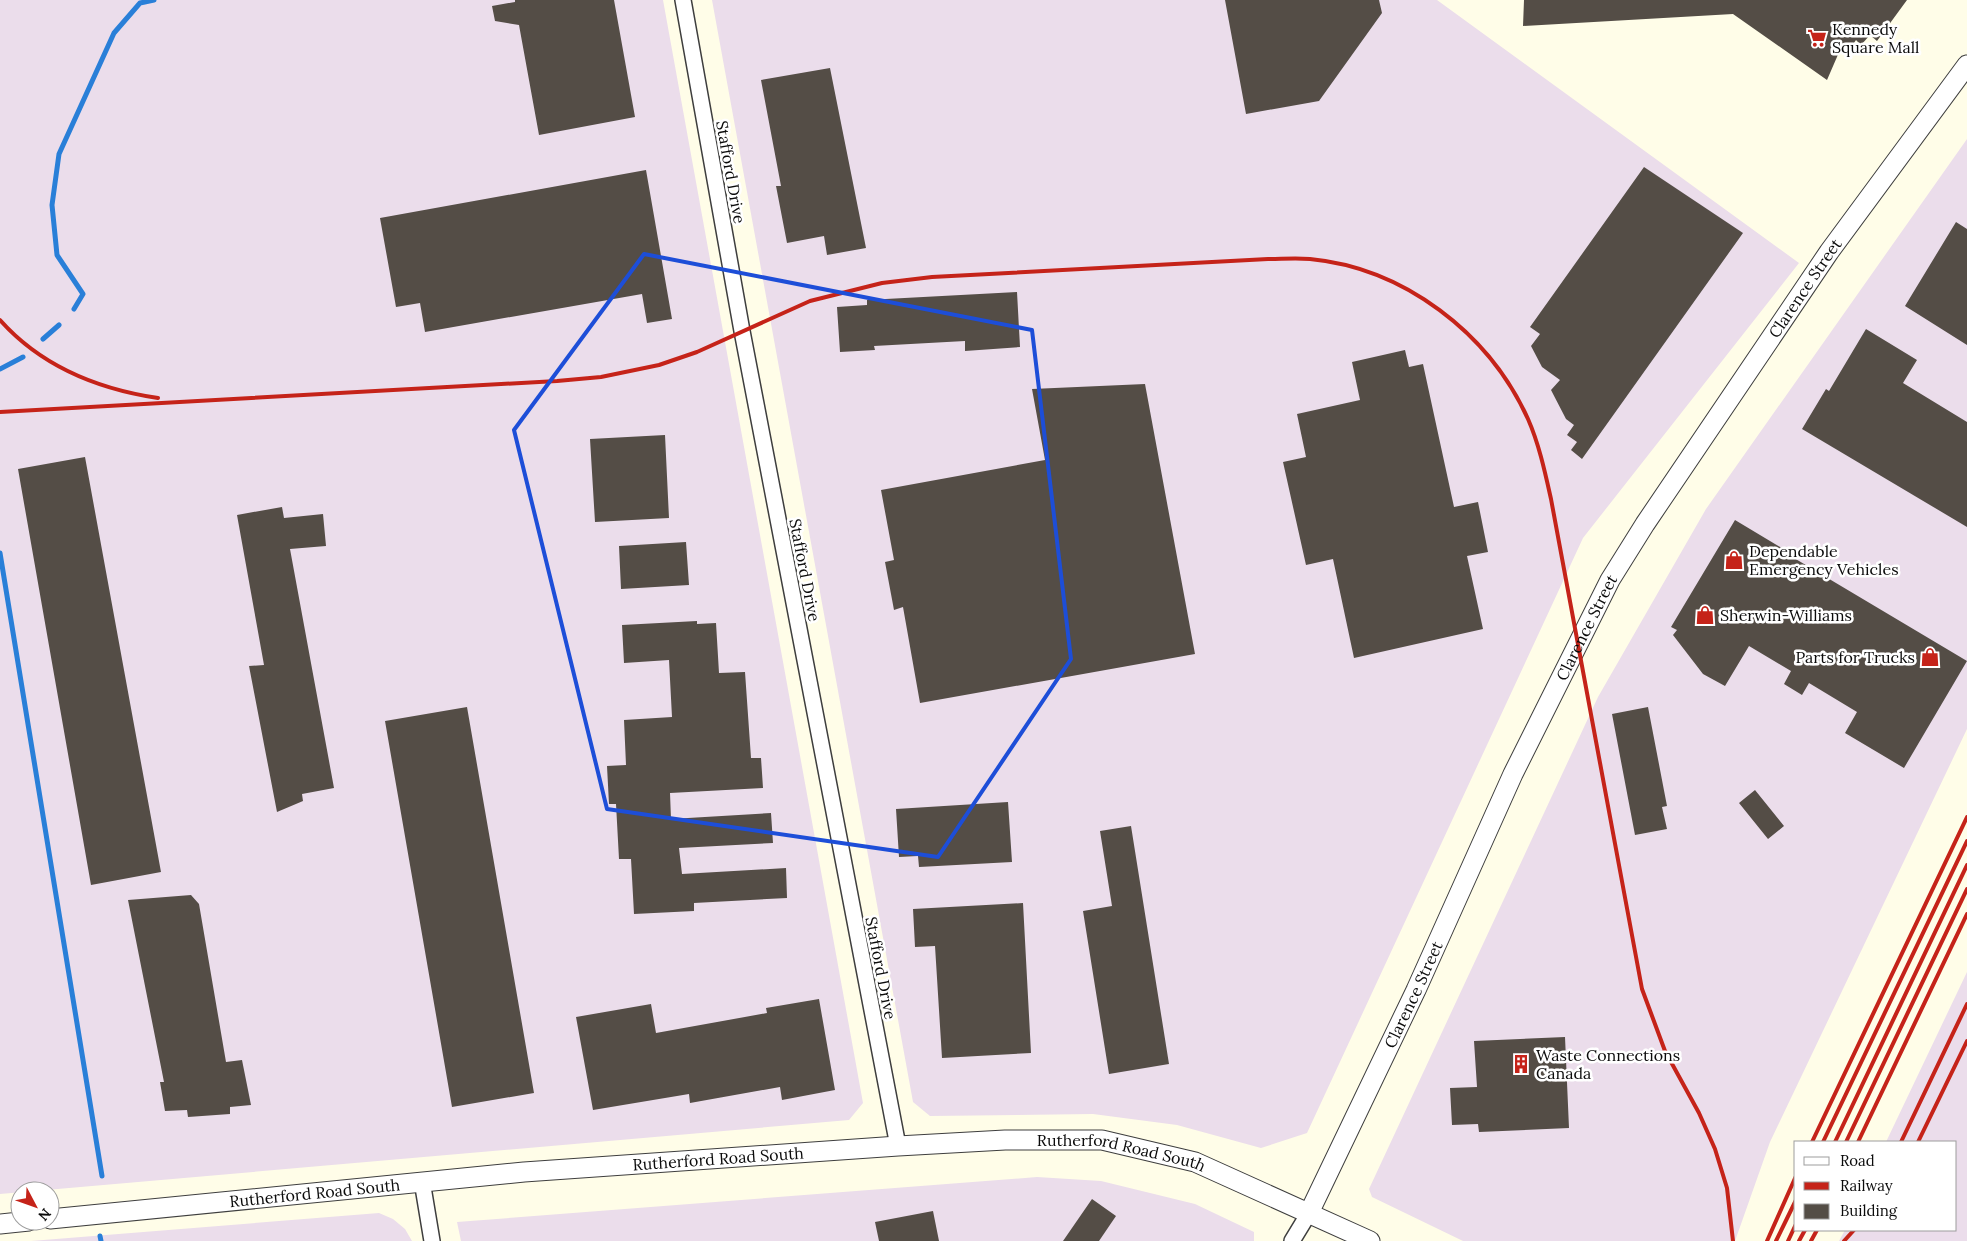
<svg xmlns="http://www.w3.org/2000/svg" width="1967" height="1241" viewBox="0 0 1967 1241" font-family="Lora,serif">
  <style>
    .industrial { fill: #ebddeb }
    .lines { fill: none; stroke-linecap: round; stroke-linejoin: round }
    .stream { stroke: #297fd8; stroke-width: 5 }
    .building { fill: #544d46 }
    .minor-casing { stroke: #3e3e3e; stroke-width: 18 }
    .tertiary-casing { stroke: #3e3e3e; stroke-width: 21 }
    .minor { stroke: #fff; stroke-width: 15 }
    .tertiary { stroke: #fff; stroke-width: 19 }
    .rail { stroke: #c52319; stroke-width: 4 }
    .marked { fill: none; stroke: #1d4ed8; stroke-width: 4; stroke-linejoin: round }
    .labels { text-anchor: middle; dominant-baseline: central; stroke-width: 5; stroke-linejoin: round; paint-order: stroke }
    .poi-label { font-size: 16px; fill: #0b0b0b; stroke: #fff; text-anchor: start }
    .street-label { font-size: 16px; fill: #0b0b0b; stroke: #fff }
  </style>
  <rect width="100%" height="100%" fill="#fffde8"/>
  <path class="industrial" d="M0 0H663L863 1103 849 1120 0 1194Z
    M712 0H1437L1799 263 1583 538 1307 1133 1261 1148 1177 1125 1093 1114 930 1116 913 1102Z
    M1967 139V729L1770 1142 1735 1241H1463L1372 1197 1369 1189 1598 697 1706 509Z
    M1967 972V1241H1839L1845 1230H1956V1142H1886Z
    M1037 1177 1101 1181 1195 1204 1254 1232V1241H461L457 1222Z
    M379 1213 393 1219 405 1229 412 1241H31Z"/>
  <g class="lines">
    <path class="stream" d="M74 309 83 294 57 255 52 205 59 154 114 33 140 3 154 0
      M43 339 59 325
      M0 369 23 357
      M0 553 102 1176
      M100 1236 101 1241"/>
  </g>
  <path class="building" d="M515 0H614L635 117 539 135 519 25 495 21 492 6 515 2Z
    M1225 0H1379L1382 13 1319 101 1246 114Z
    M1524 0H1907L1877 41 1870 35 1861 45 1856 40 1847 53 1840 50 1827 80 1733 14 1523 26Z
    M830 68 866 248 827 255 824 236 787 243 776 186H781L761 80Z
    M1644 167 1743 233 1582 459 1571 450 1577 442 1567 435 1574 425 1566 419 1551 390 1560 380 1542 367 1531 346 1540 334 1530 327Z
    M646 170 672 319 647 323 642 294 425 332 420 303 396 307 380 218Z
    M1956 222 1967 229V345L1905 306Z
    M1017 292 1020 347 965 351V341L874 346 875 350 840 352 837 307 867 305V300Z
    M1866 329 1917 360 1903 383 1967 422V527L1802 429 1826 389 1829 391Z
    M1405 350 1409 367 1423 364 1454 507 1478 502 1488 552 1467 556 1483 629 1354 658 1333 559 1306 565 1283 462 1306 457 1297 414 1360 400 1352 362Z
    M1145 384 1195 654 920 703 903 607 894 610 885 562 894 560 881 490 1045 460 1032 389Z
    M665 435 669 518 595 522 590 439Z
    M85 457 161 872 91 885 18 469Z
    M282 507 284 518 323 514 326 546 290 549 334 788 302 794 303 801 277 812 249 666 264 665 237 515Z
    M1735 520 1795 556 1794 558 1967 661 1904 768 1845 733 1857 712 1809 683 1802 695 1784 684 1791 671 1749 646 1725 686 1703 674 1673 635 1677 630 1671 627Z
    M686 542 689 585 621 589 619 546Z
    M697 621V624L716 623 719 673 745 672 751 758H761L763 788 670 793 671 819 771 813 773 843 679 848 682 874 786 868 787 898 694 903V911L634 914 631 859H619L616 804H609L607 766 626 765 624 720 672 717 669 660 624 663 622 625Z
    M467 707 534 1093 452 1107 385 721Z
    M1648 707 1667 806 1662 807 1667 829 1635 835 1612 714Z
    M1755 790 1784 826 1768 839 1739 803Z
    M1008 802 1012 862 919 867 918 856 899 857 896 809Z
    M1131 826 1169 1064 1109 1074 1083 911 1112 906 1100 831Z
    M191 895 199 904 226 1062 242 1060 251 1105 230 1107V1114L188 1117 187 1110 165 1111 160 1082H164L128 900Z
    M1023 903 1031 1053 942 1058 935 946 915 947 913 909Z
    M819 999 835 1090 782 1100 780 1087 690 1103 689 1094 593 1110 576 1017 651 1004 656 1033 767 1013 766 1008Z
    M1565 1037 1569 1128 1479 1132 1478 1124 1452 1125 1450 1088 1477 1087 1474 1041Z
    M1092 1199 1116 1216 1099 1241H1063Z
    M933 1211 939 1241H879L875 1222Z"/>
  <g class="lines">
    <g class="minor-casing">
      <path id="minor" d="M683 0 742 331 898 1146
        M422 1181 432 1241
        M1292 1241 1309 1213"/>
    </g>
    <g class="tertiary-casing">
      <g id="tertiary">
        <path id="s1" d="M1309 1213 1416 990 1513 774 1610 580 1645 524 1829 252 1967 65"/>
        <path id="s2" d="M50 1219 524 1172 898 1146 1005 1140H1102L1195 1162 1370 1241"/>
        <path d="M0 1224 29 1221"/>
      </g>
    </g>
    <use href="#minor" class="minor"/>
    <use href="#tertiary" class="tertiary"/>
    <path class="rail" d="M0 320C41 366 98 389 158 398
      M0 412 557 381 601 377 659 365 697 352 810 301 882 283 932 277 1268 259C1281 259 1296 258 1310 259 1404 268 1489 333 1528 419 1539 444 1545 472 1551 499L1642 989 1665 1051 1699 1113 1715 1149 1727 1188 1733 1241
      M1812 1142 1967 817
      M1823 1142 1967 841
      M1835 1142 1967 865
      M1846 1142 1967 889
      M1858 1142 1967 914
      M1901 1142 1967 1004
      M1918 1142 1967 1041
      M1767 1241 1796 1176
      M1776 1241 1796 1200
      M1788 1241 1796 1224
      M1799 1241 1805 1230
      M1811 1241 1817 1230
      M1844 1241 1854 1230"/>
  </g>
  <path class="marked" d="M644 254 1032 330 1071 659 938 857 607 809 514 430Z"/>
  <defs>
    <g id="supermarket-bare" transform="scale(1.5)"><path d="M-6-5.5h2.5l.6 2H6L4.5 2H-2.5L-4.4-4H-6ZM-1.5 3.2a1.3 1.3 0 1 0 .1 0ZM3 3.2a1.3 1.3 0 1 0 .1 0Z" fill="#c52319" stroke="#fff" stroke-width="2.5" paint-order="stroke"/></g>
    <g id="shop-bare" transform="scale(1.5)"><path d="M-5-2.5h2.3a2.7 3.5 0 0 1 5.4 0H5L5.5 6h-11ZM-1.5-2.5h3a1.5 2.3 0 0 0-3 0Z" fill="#c52319" stroke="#fff" stroke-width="2.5" paint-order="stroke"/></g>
    <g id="building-bare" transform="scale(1.5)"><path d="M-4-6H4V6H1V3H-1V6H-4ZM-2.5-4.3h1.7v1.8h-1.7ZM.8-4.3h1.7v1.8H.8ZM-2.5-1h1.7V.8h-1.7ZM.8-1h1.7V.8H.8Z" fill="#c52319" stroke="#fff" stroke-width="2.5" paint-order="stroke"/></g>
  </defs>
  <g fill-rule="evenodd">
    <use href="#supermarket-bare" x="1817" y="38"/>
    <use href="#shop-bare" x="1734" y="560"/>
    <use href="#shop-bare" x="1705" y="615"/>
    <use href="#shop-bare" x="1930" y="657"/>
    <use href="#building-bare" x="1521" y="1064"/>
  </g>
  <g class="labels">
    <g class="poi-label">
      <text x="1832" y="29">Kennedy<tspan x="1832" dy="18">Square Mall</tspan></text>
      <text x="1749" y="551">Dependable<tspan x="1749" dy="18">Emergency Vehicles</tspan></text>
      <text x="1720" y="615">Sherwin-Williams</text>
      <text x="1915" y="657" text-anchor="end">Parts for Trucks</text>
      <text x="1536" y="1055">Waste Connections<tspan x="1536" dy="18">Canada</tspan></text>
    </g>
    <g class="street-label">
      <text transform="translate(731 172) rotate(80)">Stafford Drive</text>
      <text stroke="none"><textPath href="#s1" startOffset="1052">Clarence Street</textPath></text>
      <text transform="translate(805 570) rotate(79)">Stafford Drive</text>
      <text stroke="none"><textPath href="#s1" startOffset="648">Clarence Street</textPath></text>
      <text transform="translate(881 968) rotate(79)">Stafford Drive</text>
      <text stroke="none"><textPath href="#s1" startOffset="242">Clarence Street</textPath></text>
      <text stroke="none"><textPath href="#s2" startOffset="1076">Rutherford Road South</textPath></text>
      <text stroke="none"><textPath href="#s2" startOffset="671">Rutherford Road South</textPath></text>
      <text stroke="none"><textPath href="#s2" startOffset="266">Rutherford Road South</textPath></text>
    </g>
  </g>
  <rect x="1794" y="1141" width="162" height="90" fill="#ffffff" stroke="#9d9d9d"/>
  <rect x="1804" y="1157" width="25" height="8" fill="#ffffff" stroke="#9d9d9d"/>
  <text x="1840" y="1166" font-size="15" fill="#0b0b0b">Road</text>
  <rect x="1804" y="1182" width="25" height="8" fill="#c52319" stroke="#9d9d9d"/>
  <text x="1840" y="1191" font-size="15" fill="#0b0b0b">Railway</text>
  <rect x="1804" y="1204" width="25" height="15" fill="#544d46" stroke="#9d9d9d"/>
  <text x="1840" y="1216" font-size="15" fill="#0b0b0b">Building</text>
  <g transform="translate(35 1206) rotate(131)"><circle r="24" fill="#ffffff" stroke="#9d9d9d"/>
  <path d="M0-4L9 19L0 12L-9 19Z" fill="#c52319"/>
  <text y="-8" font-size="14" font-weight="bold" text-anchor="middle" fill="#0b0b0b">N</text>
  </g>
</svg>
